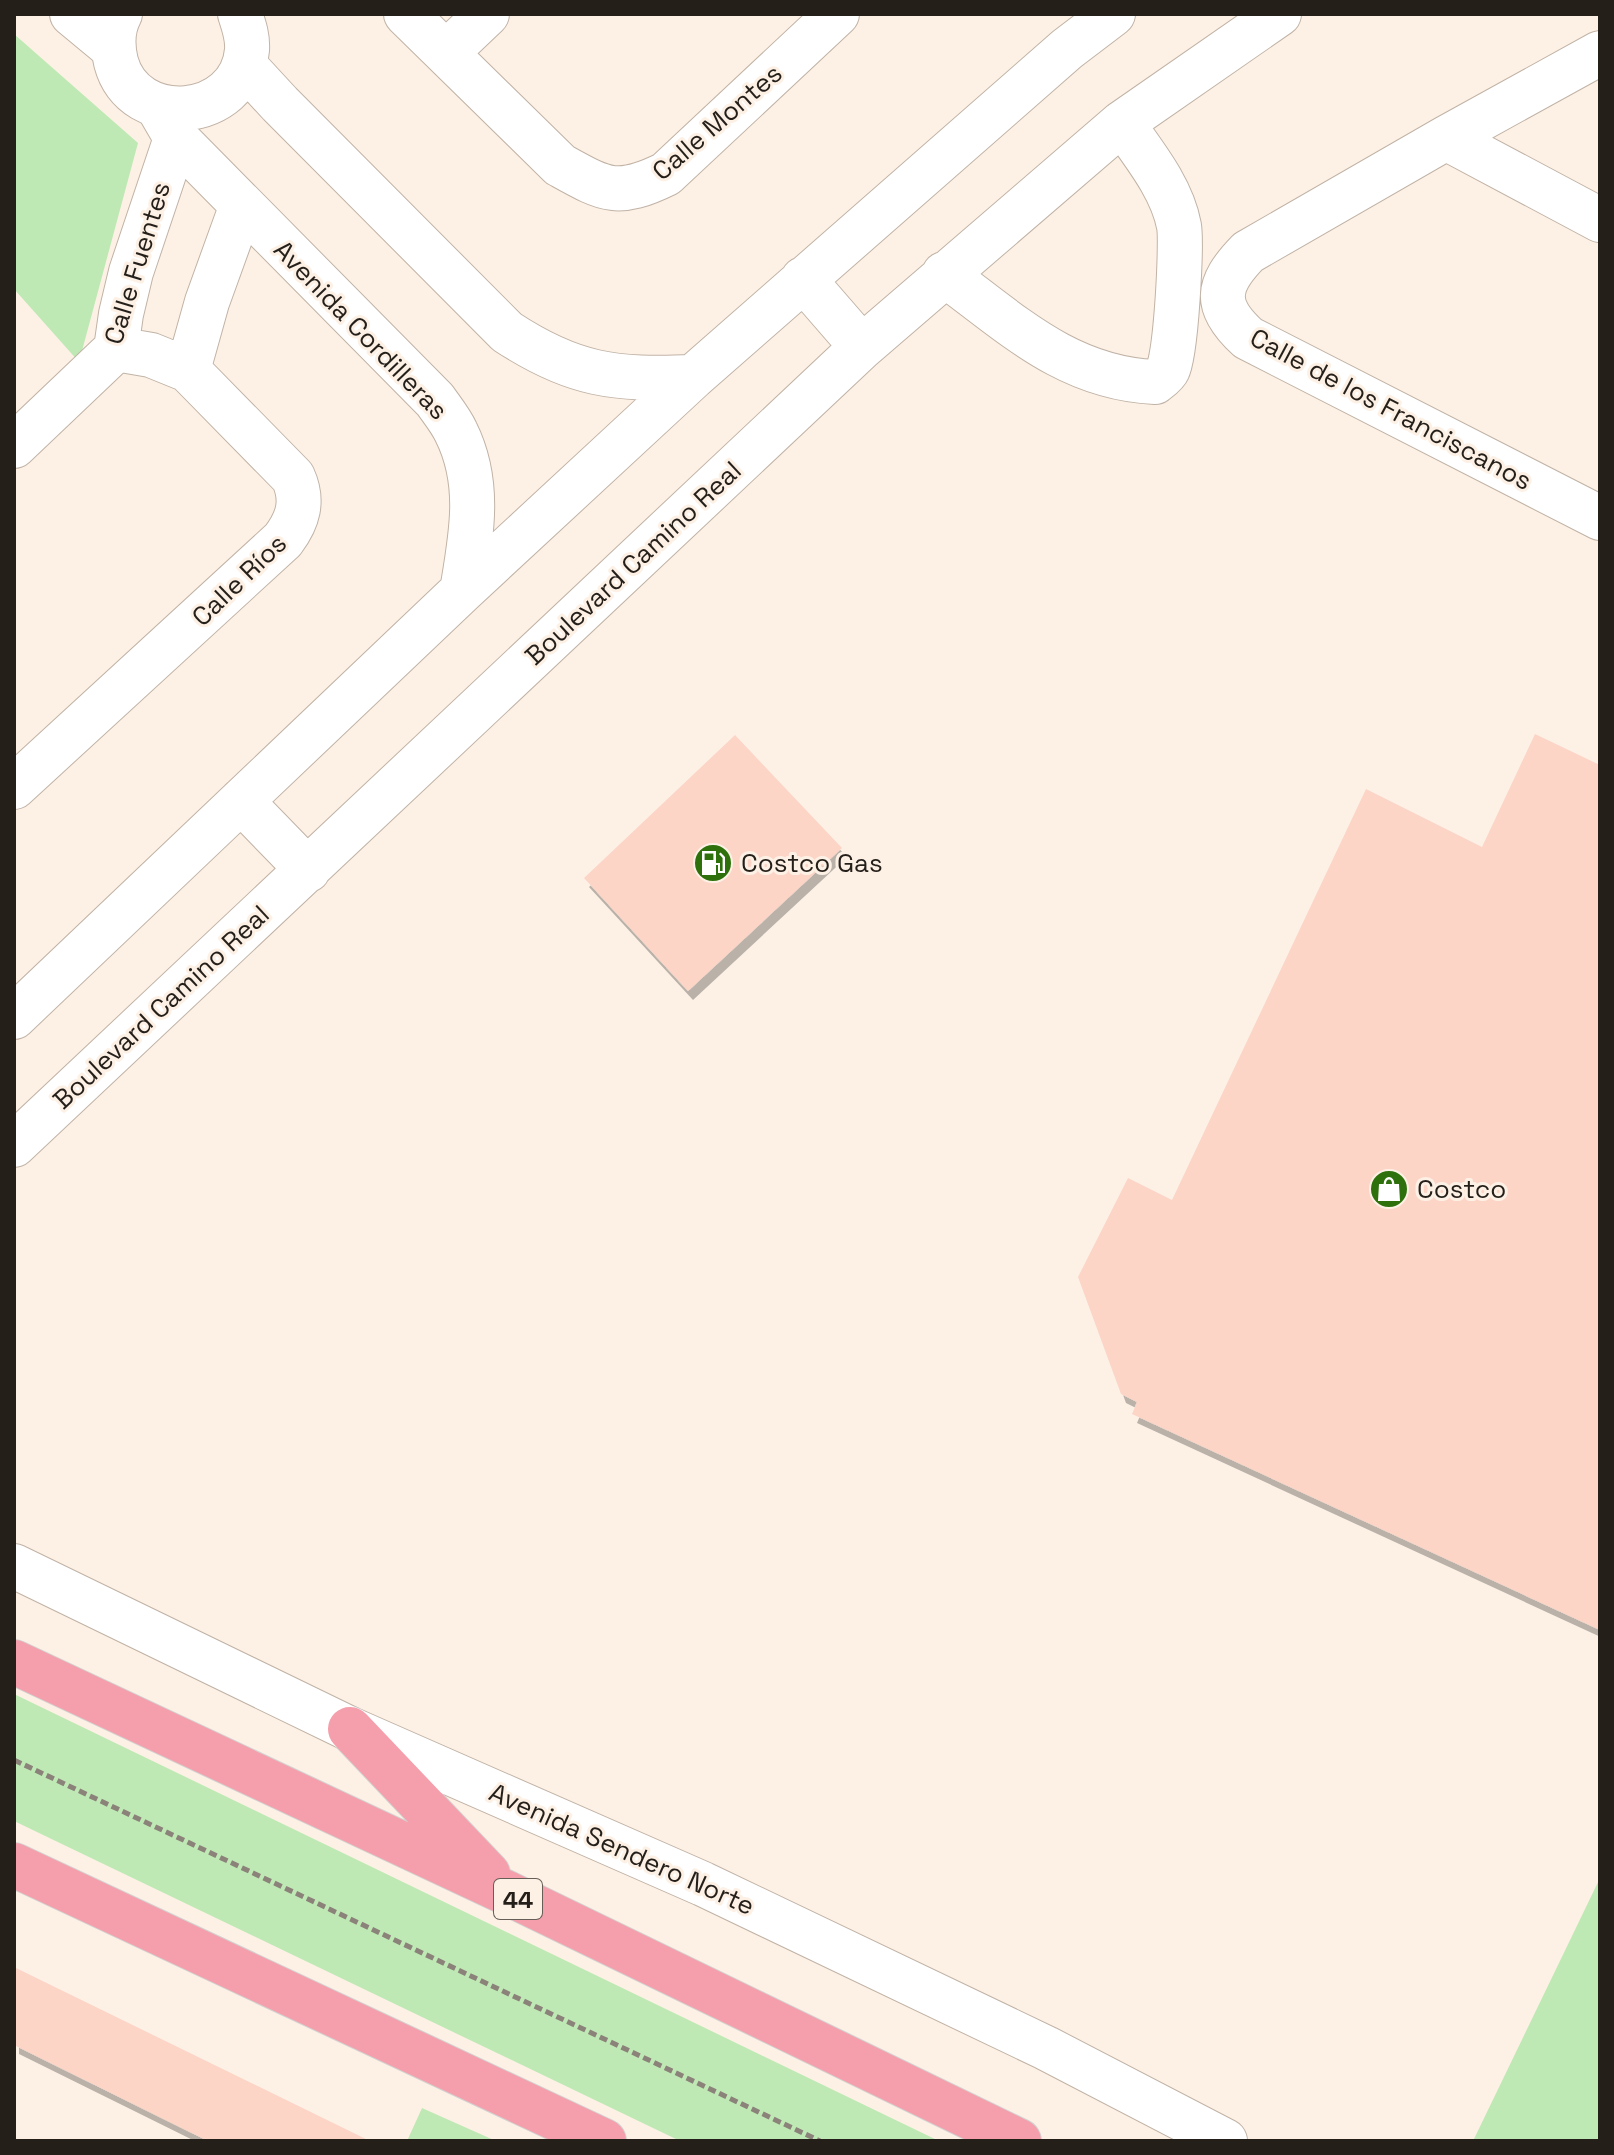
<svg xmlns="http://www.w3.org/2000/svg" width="1614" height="2155" viewBox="0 0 1614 2155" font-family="'Space Grotesk',sans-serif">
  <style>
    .green { fill: #bfe9b4 }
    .building { fill: #fcd5c7; filter: url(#shadow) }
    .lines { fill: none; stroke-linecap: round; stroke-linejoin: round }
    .minor-casing { stroke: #c1b3a6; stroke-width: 46 }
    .major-casing { stroke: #d3d2d1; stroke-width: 46 }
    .path { stroke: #8b827a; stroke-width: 5; stroke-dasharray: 8 4; stroke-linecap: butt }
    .minor { stroke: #fff; stroke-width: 44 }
    .major { stroke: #f49fab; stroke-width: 44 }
    .labels { text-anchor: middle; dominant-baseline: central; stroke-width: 6; stroke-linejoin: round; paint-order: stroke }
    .shield { fill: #fdf1e6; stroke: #665e57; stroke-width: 2 }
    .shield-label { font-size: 24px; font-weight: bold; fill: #251f1a }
    .street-label { font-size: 26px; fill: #251f1a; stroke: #fdf1e6 }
    .poi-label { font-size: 26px; fill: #251f1a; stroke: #fdf1e6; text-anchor: start }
  </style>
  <defs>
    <filter id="shadow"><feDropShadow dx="5" dy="9" stdDeviation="0" flood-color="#0004"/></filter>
  </defs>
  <rect width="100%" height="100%" fill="#fdf1e6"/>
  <path class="green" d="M14 34 138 143 79 362 14 289Z
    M14 1694 939 2141H680L14 1821Z
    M1600 1878V2141H1473Z
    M422 2108 496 2141H407Z"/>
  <path class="building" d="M1535 734 1600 765V1630L1132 1414 1137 1402 1121 1394 1078 1277 1128 1178 1172 1200 1366 789 1482 847Z
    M735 735 842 848 688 991 584 878Z
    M14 1967 370 2141H208L14 2045Z"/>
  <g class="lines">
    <g class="minor-casing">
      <path id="minor" d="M72 14 113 48
        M120 14C112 29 112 45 116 62 134 130 241 121 247 50 248 37 244 26 240 14
        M406 14 560 165C605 190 617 198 666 174L837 14
        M446 53 487 14
        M1600 53 1446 138 1248 252C1216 285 1213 306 1248 338L1600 518
        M244 65 280 104 507 332C574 376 615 380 693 377
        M158 107 176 138 435 400C442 410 451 421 456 432 482 484 471 537 462 591
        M1446 138 1600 220
        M944 274C1012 324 1067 378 1155 382 1159 379 1166 374 1168 369 1176 355 1182 243 1179 226 1172 188 1143 153 1122 123
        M803 279 862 347
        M188 370 207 302 242 205
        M14 446 116 349 121 314 131 272 176 138
        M14 787 283 540C298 520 304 501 293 477L188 370 151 355 116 349
        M241 801 308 870
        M14 1017 462 591 693 377 1067 49 1113 14
        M14 1145 862 347 1122 123 1279 14
        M14 1566 350 1729 703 1884 1046 2048 1225 2141"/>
    </g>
    <g class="major-casing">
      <path id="major" d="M14 1662 507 1893 1019 2141
        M350 1729 488 1874
        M14 1865 604 2141"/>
    </g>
    <path class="path" d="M14 1760 820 2141"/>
    <use href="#minor" class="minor"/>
    <use href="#major" class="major"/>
  </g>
  <defs>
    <g id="fuel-disc" transform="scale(2)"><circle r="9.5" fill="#2e710c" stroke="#fdf1e6"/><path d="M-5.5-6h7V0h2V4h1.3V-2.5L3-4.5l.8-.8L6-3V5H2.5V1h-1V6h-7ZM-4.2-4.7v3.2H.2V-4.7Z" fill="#fff"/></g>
    <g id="shop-disc" transform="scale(2)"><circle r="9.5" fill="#2e710c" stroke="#fdf1e6"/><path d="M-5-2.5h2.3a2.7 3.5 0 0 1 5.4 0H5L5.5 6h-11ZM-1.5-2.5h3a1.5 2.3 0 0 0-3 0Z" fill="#fff"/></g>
  </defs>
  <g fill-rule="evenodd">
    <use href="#fuel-disc" x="713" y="863"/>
    <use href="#shop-disc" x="1389" y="1189"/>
  </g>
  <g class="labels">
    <rect class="shield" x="494" y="1879" width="48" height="40" rx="6"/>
    <g class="shield-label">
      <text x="518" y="1899">44</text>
    </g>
    <g class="street-label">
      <text transform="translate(717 122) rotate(-41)">Calle Montes</text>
      <text transform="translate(137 263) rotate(-73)">Calle Fuentes</text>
      <text transform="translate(361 330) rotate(46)">Avenida Cordilleras</text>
      <text transform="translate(1391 409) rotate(28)">Calle de los Franciscanos</text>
      <text transform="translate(633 563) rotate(-43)">Boulevard Camino Real</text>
      <text transform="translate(239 580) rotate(-44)">Calle Ríos</text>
      <text transform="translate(161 1007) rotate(-43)">Boulevard Camino Real</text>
      <text transform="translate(622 1849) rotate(24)">Avenida Sendero Norte</text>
    </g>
    <g class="poi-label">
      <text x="741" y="863">Costco Gas</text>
      <text x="1417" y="1189">Costco</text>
    </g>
  </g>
  <rect width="1614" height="2155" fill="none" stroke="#251f1a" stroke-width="32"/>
</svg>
